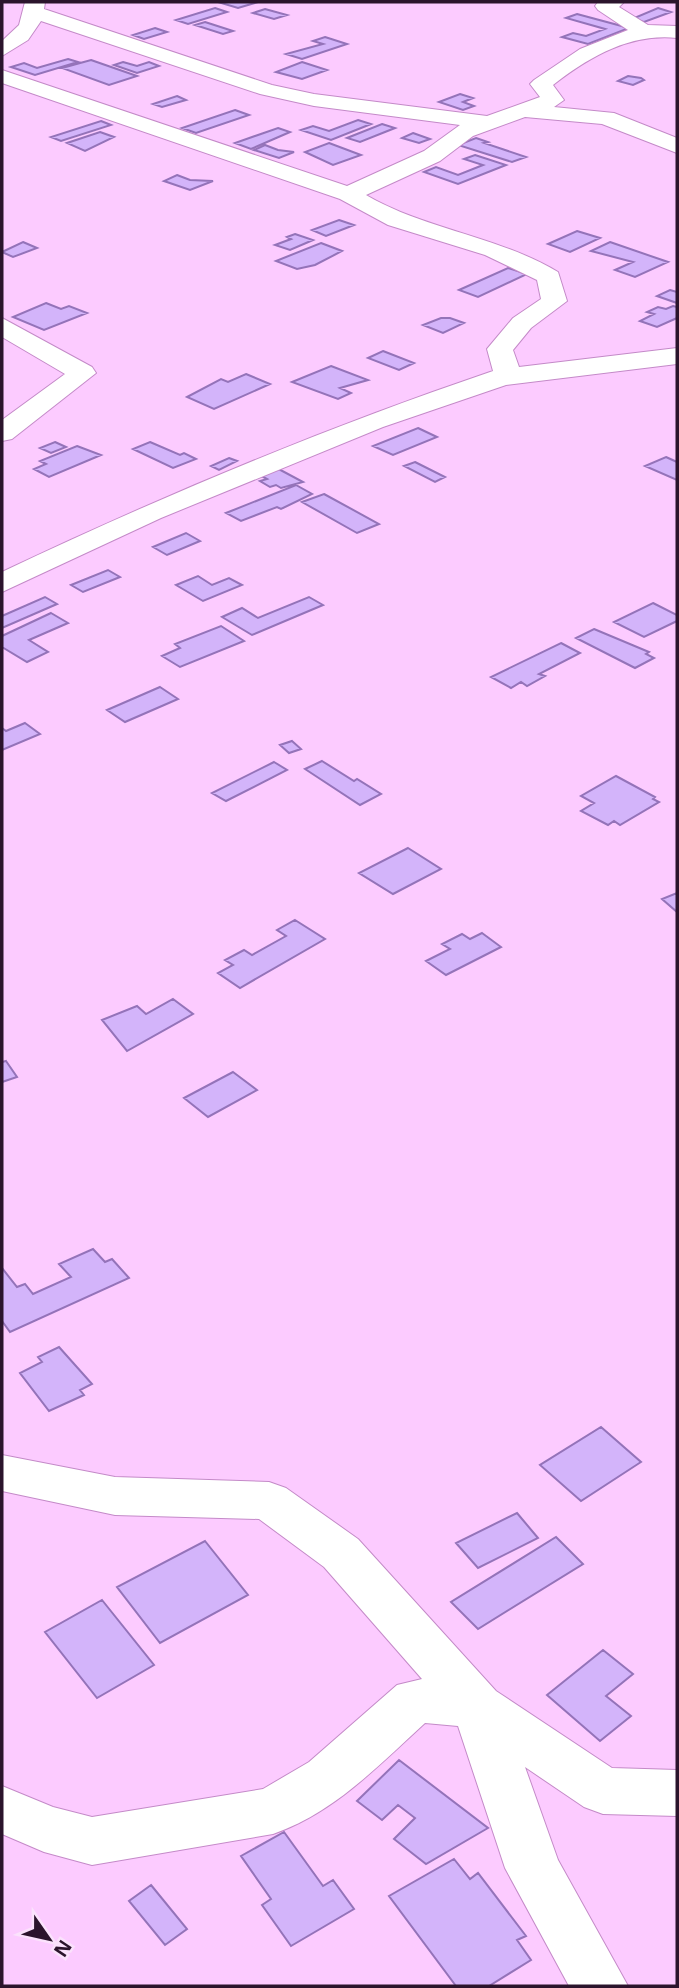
<svg xmlns="http://www.w3.org/2000/svg" width="679" height="1988" viewBox="0 0 679 1988" font-family="'Open Sans',sans-serif">
  <style>
    .building { fill: #d3b4fa; stroke: #9473b9; stroke-width: 2 }
    .lines { fill: none; stroke-linecap: round; stroke-linejoin: round }
    .minor-casing { stroke: #c48ac8; stroke-width: 2 }
    .minor { fill: #fff; fill-rule: evenodd }
  </style>
  <rect width="100%" height="100%" fill="#fccbff"/>
  <path class="building" d="M218 2H258L238 8Z
    M215 8 227 12 188 24 176 20Z
    M658 8 671 12 644 22 632 19Z
    M265 9 287 15 274 19 253 13Z
    M577 14 629 28 588 44 562 37 573 33 586 36 605 29 566 18Z
    M205 22 233 31 223 34 195 25Z
    M155 28 167 32 144 39 133 35Z
    M325 37 347 44 302 59 286 54 323 44 313 41Z
    M68 59 78 62 35 75 11 67 24 63 37 68Z
    M91 60 137 76 109 85 62 68Z
    M123 62 137 66 149 62 159 66 137 73 114 65Z
    M302 62 327 70 302 79 276 72Z
    M628 76 641 78 644 80 633 85 618 81Z
    M460 94 473 98 463 102 474 106 463 110 439 102Z
    M177 96 186 100 162 107 153 104Z
    M235 110 249 115 196 133 182 128Z
    M358 120 371 124 331 140 301 130 313 126 329 131Z
    M101 121 111 125 61 141 51 137Z
    M382 124 395 128 360 142 347 138Z
    M278 128 290 132 251 149 235 143Z
    M100 132 114 137 85 151 67 143Z
    M413 133 430 139 419 143 402 138Z
    M476 138 488 142 484 143 526 157 512 162 458 145Z
    M329 143 361 155 333 165 305 152Z
    M265 145 278 150 294 152 279 158 254 150Z
    M475 155 506 165 458 184 424 172 436 167 458 175 483 165 464 159Z
    M177 175 190 180 213 181 190 190 164 181Z
    M339 220 354 225 326 236 312 230Z
    M577 231 600 238 570 252 548 244Z
    M295 234 313 240 290 250 275 245 291 239 287 237Z
    M23 242 37 248 13 257 2 252Z
    M610 242 668 262 635 277 615 270 633 262 591 251Z
    M321 243 342 251 315 265 297 269 276 261Z
    M508 268 527 274 478 297 459 290Z
    M670 290 677 292V303L657 296Z
    M46 303 61 309 69 306 87 313 44 330 13 317Z
    M673 306 677 307V318L657 327 640 321 654 314 647 312 658 307 666 309Z
    M441 318H450L464 323 443 333 423 325Z
    M383 351 414 363 399 370 368 358Z
    M331 366 368 380 340 388 351 393 338 399 292 382Z
    M246 374 270 384 214 409 187 397 221 379 228 382Z
    M418 428 437 437 393 455 373 446Z
    M55 442 66 447 51 453 40 448Z
    M150 442 180 455 184 453 196 459 173 468 133 449Z
    M77 446 101 455 49 477 34 469 46 464 40 461Z
    M666 457 677 462V480L645 466Z
    M229 458 237 461 219 470 211 466Z
    M415 462 445 477 435 482 404 466Z
    M273 466 303 482 281 488 276 485 270 487 260 481 267 479 256 473Z
    M296 485 312 494 281 509 277 507 241 521 226 513Z
    M324 494 379 524 357 533 302 502Z
    M186 533 200 541 167 555 153 547Z
    M108 570 120 577 83 592 71 585Z
    M198 576 212 585 229 578 242 585 203 601 176 585Z
    M45 597 57 604 2 628V616Z
    M309 597 323 605 252 635 222 617 242 608 258 618Z
    M653 603 677 615V621L644 637 614 622Z
    M51 613 68 623 29 640 48 652 27 662 2 647V636Z
    M221 626 244 641 180 667 162 656 180 648 175 644Z
    M594 629 649 652 646 654 654 658 635 668 576 638Z
    M561 643 580 653 539 674 545 676 527 686 521 682 511 688 491 677Z
    M160 687 178 699 125 722 107 710Z
    M25 723 40 734 2 750V728L6 731Z
    M292 741 301 749 289 753 280 745Z
    M322 761 354 781 357 779 381 794 360 805 305 769Z
    M274 762 287 770 226 801 212 793Z
    M616 776 655 797 653 799 659 802 620 825 614 821 608 825 581 811 594 803 581 796Z
    M408 848 441 869 393 894 359 873Z
    M677 893V912L662 899Z
    M295 920 325 939 240 988 218 973 233 965 225 960 244 950 252 955 286 936 277 930Z
    M482 933 501 947 446 975 426 961 450 949 442 944 462 934 470 939Z
    M173 999 193 1014 127 1051 102 1020 137 1006 146 1014Z
    M6 1061 17 1077 2 1082V1062Z
    M233 1072 257 1090 208 1117 184 1098Z
    M93 1249 105 1262 112 1259 129 1278 10 1332 2 1321V1268L17 1287 25 1284 33 1294 71 1277 59 1264Z
    M59 1347 92 1384 80 1390 84 1395 49 1411 20 1373 42 1362 38 1357Z
    M601 1427 641 1462 581 1501 540 1465Z
    M517 1513 538 1538 478 1568 456 1543Z
    M556 1537 583 1564 478 1629 451 1602Z
    M205 1541 248 1595 160 1643 117 1587Z
    M102 1600 154 1665 97 1698 45 1632Z
    M603 1650 633 1674 606 1696 631 1716 600 1741 547 1695Z
    M399 1760 488 1828 426 1864 394 1839 415 1818 398 1805 382 1820 357 1801Z
    M284 1832 323 1886 333 1880 354 1909 291 1946 262 1905 271 1899 241 1856Z
    M454 1859 470 1879 478 1873 526 1936 517 1940 531 1960 489 1986H456L389 1896Z
    M151 1885 187 1929 165 1945 129 1901Z"/>
  <g class="lines">
    <g class="minor-casing">
      <path id="minor" d="M25 2H45L44 9 272 85 314 94 487 116 540 97 530 84 534 80 580 49 628 30 598 10 595 6 598 2H624L619 7 648 25 677 26V38C630 33 589 57 553 85L564 100 554 107 614 113 677 138V153L602 124 525 117 473 136 440 161 366 195C426 230 498 236 558 272L567 301 531 328 513 350 519 367 677 348V364L506 385 383 427 161 518 2 592V572C162 496 325 428 493 371L487 349 513 318 541 299 537 280 485 255 388 225 340 199 2 83V70L347 186 424 151 460 125 314 106 260 94 41 21 28 40 2 56V41L19 25Z
        M2 318 92 367 96 373 12 439 2 441V420L65 374 2 337Z
        M2 1455 115 1477 269 1482 286 1488 358 1539 496 1691 612 1768 677 1770V1816L603 1814 584 1807 525 1767 558 1860 628 1986H569L505 1868 458 1726 425 1723C379 1765 334 1813 273 1834L92 1865 44 1852 2 1834V1786L53 1807 92 1817 263 1789 309 1762 397 1685 422 1679 324 1567 259 1519 115 1515 2 1491Z"/>
    </g>
    <use href="#minor" class="minor"/>
  </g>
  <rect width="679" height="1988" fill="none" stroke="#2b142c" stroke-width="7"/>
  <g transform="translate(49 1939) rotate(124)" stroke="#fbe2fc" stroke-width="5" paint-order="stroke">
  <path d="M0-5L12 26L0 18L-12 26Z" fill="#2b142c"/>
  <text y="-10" font-size="19" font-weight="bold" text-anchor="middle" fill="#2b142c">N</text>
  </g>
</svg>
